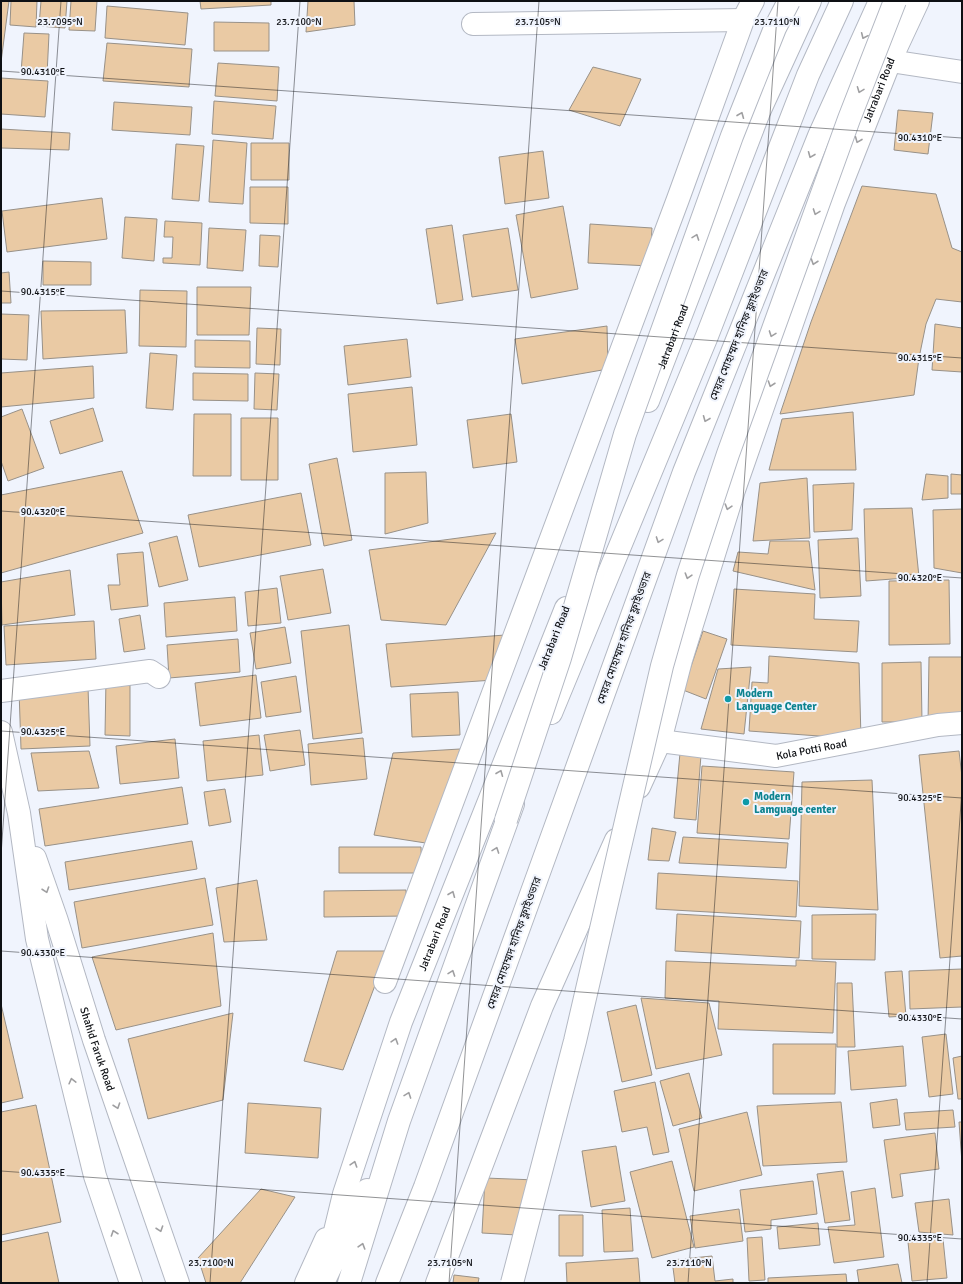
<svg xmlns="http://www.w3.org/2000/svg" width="963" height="1284" viewBox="0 0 963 1284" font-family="Signika,'Noto Sans Bengali',sans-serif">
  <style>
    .building { fill: #eacaa4; stroke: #989188 }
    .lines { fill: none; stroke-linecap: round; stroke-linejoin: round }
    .minor-casing { stroke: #b3b8c3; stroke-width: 24 }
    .major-casing { stroke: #b3b8c3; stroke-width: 24 }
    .highway-casing { stroke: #b3b8c3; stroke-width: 24 }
    .minor { stroke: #fff; stroke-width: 22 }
    .major { stroke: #fff; stroke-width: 22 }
    .highway { stroke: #fff; stroke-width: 22 }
    .highway-bridge-casing { stroke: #b3b8c3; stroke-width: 24; stroke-linecap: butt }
    .highway-bridge { stroke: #fff; stroke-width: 22 }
    .oneway { stroke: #9f9fa1 }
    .ticks { fill: none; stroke: #0e1014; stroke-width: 1; stroke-opacity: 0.45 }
    .culture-dot { fill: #0f9aa8; stroke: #f0f4fd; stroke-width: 1.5 }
    .labels { text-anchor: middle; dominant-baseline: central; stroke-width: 4; stroke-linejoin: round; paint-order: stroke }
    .street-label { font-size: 11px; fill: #0e1014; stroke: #f0f4fd }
    .culture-label { font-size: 11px; font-weight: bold; fill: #0d838f; stroke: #f0f4fd; text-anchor: start }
    .ticks-label { font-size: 10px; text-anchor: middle; fill: #0e1014; stroke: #f0f4fd; stroke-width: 4; stroke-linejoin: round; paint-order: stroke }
  </style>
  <rect width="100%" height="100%" fill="#f0f4fd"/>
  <path class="building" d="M1 1H9L1 62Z
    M11 1H37L36 27 10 25Z
    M41 1H67L65 28 39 26Z
    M71 1H97L95 31 69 30Z
    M200 1H271V5L201 9Z
    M308 1H354L355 25 306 32Z
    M107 6 188 13 185 45 105 38Z
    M214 22 269 23V51H214Z
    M24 33 49 34 47 75 21 73Z
    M107 43 192 49 189 87 103 81Z
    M218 63 279 67 277 101 215 96Z
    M593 67 641 79 620 126 569 110Z
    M1 78 48 81 45 117 1 114Z
    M214 101 276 106 273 139 212 134Z
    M114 102 192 107 190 135 112 130Z
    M898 110 933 113 928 154 894 150Z
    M1 129 70 133 69 150 1 148Z
    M213 140 247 143 243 204 209 202Z
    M251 143H289V180H251Z
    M176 144 204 146 199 201 172 199Z
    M543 151 549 198 505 204 499 157Z
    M862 186 936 194 952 248 962 252V302L936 299 926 324 919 358 914 395 780 414 811 322Z
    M250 187H288V224L250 223Z
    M102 198 107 239 7 252 2 211Z
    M563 206 578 289 531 298 516 215Z
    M125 217 157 219 154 261 122 258Z
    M165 221 202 223 200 265 163 263V258H172L173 237H164Z
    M590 224 652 228 650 266 588 263Z
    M452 225 463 300 437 304 426 229Z
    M209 228 246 230 243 271 207 268Z
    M508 228 518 290 472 297 463 235Z
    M260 235 280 236 278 267 259 266Z
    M43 261 91 262V285H43Z
    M9 272 11 303H1V273Z
    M197 287H251L249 335H197Z
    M140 290 187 291 186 347 139 346Z
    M125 310 127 353 43 359 41 311Z
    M1 314 29 315 27 360 1 359Z
    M935 324 962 328V372L932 370Z
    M607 326 608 369 522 384 515 339Z
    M257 328 281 329 280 365 256 364Z
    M407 339 411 377 348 385 344 346Z
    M195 340 250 341V368L195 367Z
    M150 353 177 355 173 410 146 408Z
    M93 366 94 398 1 407V373Z
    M193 373 248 374V401L193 400Z
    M255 373 279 374 277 410 254 409Z
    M412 387 417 445 353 452 348 394Z
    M93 408 103 441 60 454 50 421Z
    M22 409 44 468 8 481 1 461V417Z
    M853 412 856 470H769L782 419Z
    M194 414H231V476H193Z
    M511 414 517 462 473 468 467 420Z
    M241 418H278V480H241Z
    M337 458 352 540 324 546 309 464Z
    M122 471 143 533 1 573V495Z
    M426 472 428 523 385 534V473Z
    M926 474 948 476V498L922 500Z
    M951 474 962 475V494H951Z
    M807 478 810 538 753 541 760 483Z
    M854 483 852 530 814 532 813 485Z
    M301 493 311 545 199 567 188 515Z
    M912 508 919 577 866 581 864 509Z
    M962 509V573L934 568 933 510Z
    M496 533 446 625 381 620 369 550Z
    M177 536 188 580 159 587 149 543Z
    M858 538 861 596 820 598 818 540Z
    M770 541H809L815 590 733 571 738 552 768 554Z
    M143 552 148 606 111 610 108 585H120L117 554Z
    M323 569 331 613 288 620 280 576Z
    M70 570 75 615 2 625 1 582Z
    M949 580 950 644 889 645V581Z
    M277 588 281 623 248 626 245 592Z
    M734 589 815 594 814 619 859 621 857 652 731 645Z
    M235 597 237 631 166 637 164 603Z
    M140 615 145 649 124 652 119 619Z
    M94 621 96 659 6 665 4 626Z
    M349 625 362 733 313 739 301 631Z
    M285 627 291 663 256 669 250 633Z
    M703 631 727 639 706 699 683 690Z
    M505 635 494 680 391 687 386 644Z
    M238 639 240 672 169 678 167 645Z
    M769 656 859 663 861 739 749 731 752 682 768 683Z
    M929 657H962V720L928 724Z
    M921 662 922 722H882V663Z
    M751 667 744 734 701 729 718 669Z
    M256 675 261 718 200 726 195 683Z
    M296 676 301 712 266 717 261 682Z
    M106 679H130V736L105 735Z
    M88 687 90 746 21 749 19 690Z
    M458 692 460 735 412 737 410 694Z
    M300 730 305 765 270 771 264 735Z
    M259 735 263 775 207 781 203 741Z
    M363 738 367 779 311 785 308 744Z
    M175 739 179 778 120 784 116 746Z
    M460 749 432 844 374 835 393 753Z
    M89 751 99 788 38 791 31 753Z
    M959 751 962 777V956L940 958 919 755Z
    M680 753 701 755 696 820 674 818Z
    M702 766 794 772 789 839 697 833Z
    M872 780 878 910 799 906 802 782Z
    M182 787 188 824 45 846 39 809Z
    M225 789 231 822 209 826 204 792Z
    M652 828 676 832 669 861 648 860Z
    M683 837 788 843 786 868 679 863Z
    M192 841 197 869 69 890 65 862Z
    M339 847H421L422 873H339Z
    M658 873 798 881 796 917 656 909Z
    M205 878 213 925 82 948 74 902Z
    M257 880 267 940 224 942 216 888Z
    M406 890 407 916 324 917V891Z
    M677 914 801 921 799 958 675 951Z
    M876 914 875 960 812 959V915Z
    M213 933 221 1006 116 1030 92 957Z
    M337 951H388L343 1070 304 1061Z
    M796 960 836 962 833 1033 718 1029 719 1001 665 998 666 961 796 966Z
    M962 969V1007L910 1009 909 971Z
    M902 971 906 1016 889 1017 885 972Z
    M837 983H852L855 1047H837Z
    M641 998 709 1003 722 1055 656 1069Z
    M1 1004 23 1098 1 1103Z
    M636 1005 652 1075 622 1082 607 1012Z
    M233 1013 223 1100 148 1119 128 1039Z
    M946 1034 953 1094 929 1097 922 1037Z
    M773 1044H836L835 1094H773Z
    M903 1046 906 1086 851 1090 848 1051Z
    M962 1056V1099H958L953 1058Z
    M689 1073 702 1118 673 1126 660 1081Z
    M655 1082 669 1152 653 1155 647 1127 622 1132 614 1091Z
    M897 1099 900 1125 873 1128 870 1103Z
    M841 1102 847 1162 763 1166 757 1106Z
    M248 1103 321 1108 318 1158 245 1153Z
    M36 1105 61 1222 1 1235V1112Z
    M953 1110 955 1127 906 1130 904 1113Z
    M747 1112 762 1175 694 1191 679 1129Z
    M959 1122H962V1163Z
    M935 1133 939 1169 900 1174 903 1196 892 1198 884 1140Z
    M616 1146 625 1201 591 1207 582 1151Z
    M672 1161 694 1247 652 1258 630 1172Z
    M843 1171 850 1220 825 1223 817 1174Z
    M485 1178 536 1180 534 1236 482 1233Z
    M813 1181 817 1214 771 1220V1229L745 1232 740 1190Z
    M875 1188 884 1257 834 1263 828 1227 855 1225 851 1192Z
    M261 1189 295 1197 240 1283H206L198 1258Z
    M949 1199 953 1235 919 1232 915 1203Z
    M630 1208 633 1251 604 1252 602 1210Z
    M739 1209 743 1241 695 1248 690 1216Z
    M559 1215H583V1256H559Z
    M818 1223 820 1245 779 1249 777 1227Z
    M48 1232 59 1283H1V1242Z
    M762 1237 765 1280 749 1281 747 1238Z
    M943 1239 947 1278 912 1281 908 1242Z
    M712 1256 715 1281 733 1279V1283H675L672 1260Z
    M638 1258 640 1283H567L566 1263Z
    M898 1264 902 1283H859L857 1270Z
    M846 1274 847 1283H768V1278Z
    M454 1275 479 1278 478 1283H453Z"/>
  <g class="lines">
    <g class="minor-casing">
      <g id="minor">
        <path d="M473 24 743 20"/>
        <path d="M890 61 962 72"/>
        <path d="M1 691 150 671 159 677"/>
        <path id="s1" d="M660 741 776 756 938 725 962 723"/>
        <path d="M385 982 678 199 743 20 753 1"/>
      </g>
    </g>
    <g class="major-casing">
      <g id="major">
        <path id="s2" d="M648 401 759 112 810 1"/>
        <path d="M1 732 19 813 37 939 95 1176 131 1283"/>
        <path id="s3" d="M639 787 660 741 681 660 734 490 834 203 890 61 918 1"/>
        <path id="s4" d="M35 858 57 921 94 1040 178 1283"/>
        <path id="s5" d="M328 1260 344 1194 401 1022 566 608"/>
        <path d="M306 1283 326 1239"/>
        <path d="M437 1283 542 1006 616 840"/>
      </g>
    </g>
    <g class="highway-casing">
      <path id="highway" d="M551 713 707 336 808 75 842 1
        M323 1283 367 1190
        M349 1283 399 1121 513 804
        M387 1283 425 1187 684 472 819 136 880 1"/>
    </g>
    <use href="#minor" class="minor"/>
    <use href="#major" class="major"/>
    <use href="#highway" class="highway"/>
    <g class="highway-bridge-casing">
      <path id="highway-bridge" d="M506 820 560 658 625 434 732 136 775 28 789 1
        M512 1283 575 1041 662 666 688 575 728 454 849 119 895 1"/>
    </g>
    <use href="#highway-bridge" class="highway-bridge"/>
  </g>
  <defs><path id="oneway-chevron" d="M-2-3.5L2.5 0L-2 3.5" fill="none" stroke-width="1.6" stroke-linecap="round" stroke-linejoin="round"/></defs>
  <g class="oneway">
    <use href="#oneway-chevron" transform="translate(864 36) rotate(114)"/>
    <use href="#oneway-chevron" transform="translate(860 90) rotate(111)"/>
    <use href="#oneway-chevron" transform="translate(741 115) rotate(-68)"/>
    <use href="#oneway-chevron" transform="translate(858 140) rotate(112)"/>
    <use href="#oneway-chevron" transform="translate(811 155) rotate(112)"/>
    <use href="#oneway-chevron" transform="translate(816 212) rotate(110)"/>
    <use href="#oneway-chevron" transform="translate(696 237) rotate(-70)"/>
    <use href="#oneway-chevron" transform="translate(814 262) rotate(109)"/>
    <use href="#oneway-chevron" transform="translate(772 334) rotate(110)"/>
    <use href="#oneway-chevron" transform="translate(771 384) rotate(109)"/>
    <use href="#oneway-chevron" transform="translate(706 419) rotate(112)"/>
    <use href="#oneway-chevron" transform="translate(728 507) rotate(107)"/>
    <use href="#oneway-chevron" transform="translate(659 540) rotate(110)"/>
    <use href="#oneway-chevron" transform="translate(688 576) rotate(107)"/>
    <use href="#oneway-chevron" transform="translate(500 773) rotate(-68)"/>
    <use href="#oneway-chevron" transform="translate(496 850) rotate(-70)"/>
    <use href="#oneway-chevron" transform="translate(46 890) rotate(71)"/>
    <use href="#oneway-chevron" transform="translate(452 894) rotate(-68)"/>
    <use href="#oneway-chevron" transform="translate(452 973) rotate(-70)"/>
    <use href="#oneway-chevron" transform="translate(395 1041) rotate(-72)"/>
    <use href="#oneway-chevron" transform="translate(72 1081) rotate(-104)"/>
    <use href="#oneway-chevron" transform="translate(408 1095) rotate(-70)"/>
    <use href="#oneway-chevron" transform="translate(117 1106) rotate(71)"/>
    <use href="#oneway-chevron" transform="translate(354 1164) rotate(-72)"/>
    <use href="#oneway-chevron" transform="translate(160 1229) rotate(71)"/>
    <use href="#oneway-chevron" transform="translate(114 1233) rotate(-109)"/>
    <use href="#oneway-chevron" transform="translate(362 1246) rotate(-73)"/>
  </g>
  <path class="ticks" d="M1 71 962 138M1 291 962 358M1 511 962 578M1 731 962 798M1 855 61 1M1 951 962 1019M1 1171 962 1239M210 1283 300 1M449 1283 539 1M688 1283 778 1M927 1283 962 789"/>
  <g class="culture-dot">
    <circle cx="728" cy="699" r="4"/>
    <circle cx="746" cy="802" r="4"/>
  </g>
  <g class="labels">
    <g class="street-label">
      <text stroke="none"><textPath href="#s3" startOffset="738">Jatrabari Road</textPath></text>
      <text transform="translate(739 335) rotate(-68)">মেয়র মোহাম্মদ হানিফ ফ্লাইওভার</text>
      <text stroke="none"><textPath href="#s2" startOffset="69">Jatrabari Road</textPath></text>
      <text transform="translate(554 638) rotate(-68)">Jatrabari Road</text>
      <text transform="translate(624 638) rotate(-70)">মেয়র মোহাম্মদ হানিফ ফ্লাইওভার</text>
      <text stroke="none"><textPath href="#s1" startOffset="153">Kola Potti Road</textPath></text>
      <text stroke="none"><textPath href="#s5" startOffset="339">Jatrabari Road</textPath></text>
      <text transform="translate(514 943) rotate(-70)">মেয়র মোহাম্মদ হানিফ ফ্লাইওভার</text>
      <text stroke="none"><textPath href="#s4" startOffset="201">Shahid Faruk Road</textPath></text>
    </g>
    <g class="culture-label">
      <text x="736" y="693">Modern<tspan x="736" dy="13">Language Center</tspan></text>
      <text x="754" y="796">Modern<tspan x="754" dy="13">Lamguage center</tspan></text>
    </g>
  </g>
  <g class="ticks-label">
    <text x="299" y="25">23.7100°N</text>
    <text x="538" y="25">23.7105°N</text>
    <text x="777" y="25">23.7110°N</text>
    <text x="60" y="25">23.7095°N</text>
    <text x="43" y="75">90.4310°E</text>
    <text x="920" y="141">90.4310°E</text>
    <text x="43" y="295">90.4315°E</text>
    <text x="920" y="361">90.4315°E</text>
    <text x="43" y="515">90.4320°E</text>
    <text x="920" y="581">90.4320°E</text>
    <text x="43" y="735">90.4325°E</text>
    <text x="920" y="801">90.4325°E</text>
    <text x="43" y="956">90.4330°E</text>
    <text x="920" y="1021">90.4330°E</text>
    <text x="43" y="1176">90.4335°E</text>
    <text x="920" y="1241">90.4335°E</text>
    <text x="211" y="1266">23.7100°N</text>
    <text x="450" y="1266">23.7105°N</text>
    <text x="689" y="1266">23.7110°N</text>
  </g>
  <rect width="963" height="1284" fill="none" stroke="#0e1014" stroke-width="4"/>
</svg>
